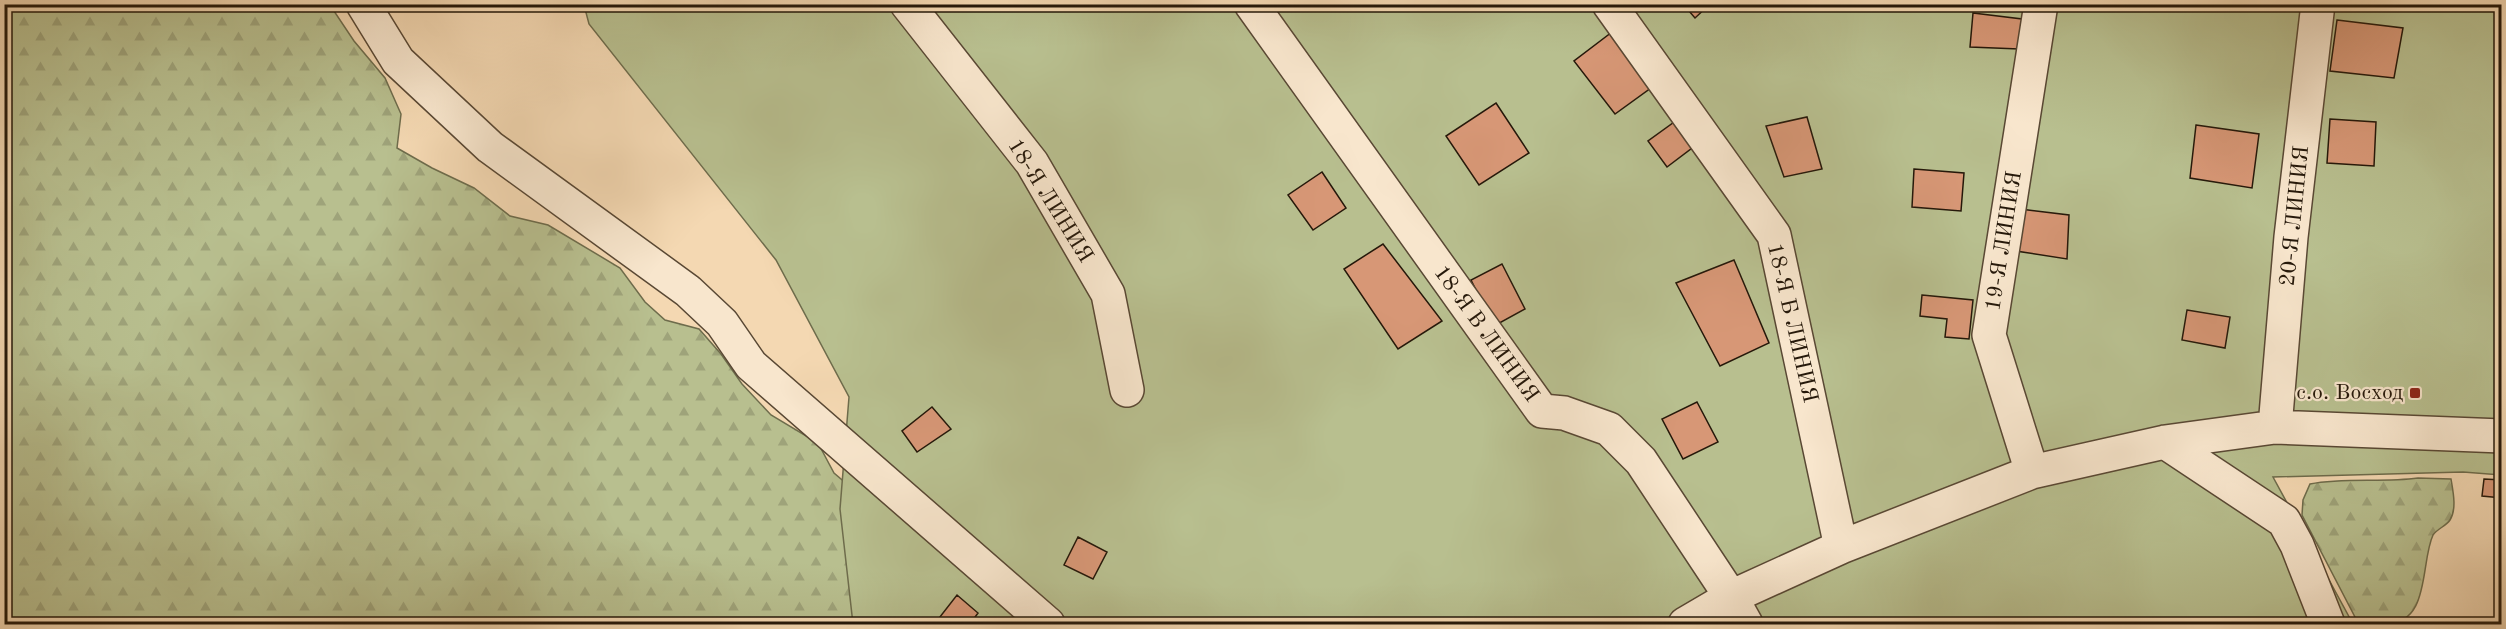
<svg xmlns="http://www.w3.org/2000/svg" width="2506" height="629" viewBox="0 0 2506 629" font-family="'Old Standard TT',serif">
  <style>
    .forest { fill: url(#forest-firs); stroke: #6e6c4c; stroke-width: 1.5 }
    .garden { fill: #b8bf8f; stroke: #6e6c4c; stroke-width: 1.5 }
    .building { fill: #d79776; stroke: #25180a; stroke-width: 1.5 }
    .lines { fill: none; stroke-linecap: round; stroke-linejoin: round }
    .minor-casing { stroke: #594834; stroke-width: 36 }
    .minor { stroke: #f8e6cd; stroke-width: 33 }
    .poi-dot { fill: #8f2418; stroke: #f8e6cd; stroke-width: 2 }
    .labels { text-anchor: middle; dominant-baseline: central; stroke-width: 4.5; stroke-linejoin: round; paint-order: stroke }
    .street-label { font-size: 22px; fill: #25180a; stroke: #f8e6cd }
    .poi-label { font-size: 22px; fill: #25180a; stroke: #f8e6cd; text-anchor: end }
  </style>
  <defs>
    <pattern id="forest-firs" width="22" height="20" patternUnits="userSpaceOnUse" patternTransform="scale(1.5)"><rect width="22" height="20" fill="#b8bf8f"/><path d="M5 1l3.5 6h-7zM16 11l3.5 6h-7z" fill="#9ea37a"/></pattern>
  </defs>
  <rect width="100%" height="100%" fill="#f4d8b2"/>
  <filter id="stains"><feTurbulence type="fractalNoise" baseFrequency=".00333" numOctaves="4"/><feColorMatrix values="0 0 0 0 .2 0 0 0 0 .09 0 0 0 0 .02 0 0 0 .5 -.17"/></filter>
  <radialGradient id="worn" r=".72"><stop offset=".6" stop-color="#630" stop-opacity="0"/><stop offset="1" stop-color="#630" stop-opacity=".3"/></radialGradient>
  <path class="forest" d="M4 5H330L354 41 385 78 401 114 397 148 432 168 474 188 510 216 548 225 620 268 645 302 665 320 699 329 721 354 742 384 771 415 818 443 834 473 868 502 892 624H5Z
    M2418 478 2451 479C2453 491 2457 509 2450 520 2446 526 2437 529 2433 535 2420 563 2431 624 2385 624 2373 624 2366 625 2355 617L2302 515 2303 500 2310 484C2346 477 2382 483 2418 478Z"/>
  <path class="garden" d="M584 5H2501V475L2463 472 2273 477 2353 624H853L840 509 849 397 776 260 589 24Z"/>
  <path class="building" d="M1683 4H1710L1695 18Z
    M2166 4H2201V8Z
    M1973 13 2022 19 2019 49 1970 47Z
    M2337 20 2403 28 2394 78 2330 71Z
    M1616 29 1655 85 1615 114 1574 61Z
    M1496 103 1529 153 1479 185 1446 136Z
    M1807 117 1822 169 1784 177 1766 126Z
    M2330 119 2376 122 2374 166 2327 163Z
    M1677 120 1696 145 1667 167 1648 141Z
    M2196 125 2259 134 2252 188 2190 178Z
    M1914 169 1964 173 1961 211 1912 207Z
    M1322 172 1346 208 1313 230 1288 195Z
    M2020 209 2069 215 2067 259 2016 251Z
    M1383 244 1442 321 1398 349 1344 269Z
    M1734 260 1769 343 1720 366 1676 283Z
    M1502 264 1525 309 1494 326 1471 280Z
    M1922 295 1973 300 1969 339 1945 337 1947 319 1920 316Z
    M2187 310 2230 317 2225 348 2182 340Z
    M1697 402 1718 442 1683 459 1662 419Z
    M932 407 951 429 917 452 902 431Z
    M2484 479 2502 480V498L2482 496Z
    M1078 537 1107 552 1093 579 1064 565Z
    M957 595 978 613 970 624H940L936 622Z"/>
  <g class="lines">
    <g class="minor-casing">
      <path id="minor" d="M363 4 398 61 490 147 688 291 722 323 751 365 1048 624
        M907 4 1032 163 1108 294 1127 390
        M1251 4 1542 411 1564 413 1609 429 1641 461 1731 597 1746 624
        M1609 4 1774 235 1841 547
        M2275 427 2291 237 2318 4
        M2165 442 2284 521 2297 545 2328 624
        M2032 472 1989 335 2041 4
        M1685 624 1731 597 1841 547 2032 472 2165 442 2275 427 2502 436"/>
    </g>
    <use href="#minor" class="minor"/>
  </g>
  <rect class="poi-dot" x="2409" y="387" width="12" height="12" rx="3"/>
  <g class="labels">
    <g class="street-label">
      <text transform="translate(1050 201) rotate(58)">18-Я ЛИНИЯ</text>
      <text transform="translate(2295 216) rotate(-84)">20-Я ЛИНИЯ</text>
      <text transform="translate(2004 241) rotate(-81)">19-Я ЛИНИЯ</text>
      <text transform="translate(1792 323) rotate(77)">18-Я Б ЛИНИЯ</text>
      <text transform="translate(1486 334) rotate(54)">18-Я В ЛИНИЯ</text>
    </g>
    <g class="poi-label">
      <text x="2403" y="393">с.о. Восход</text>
    </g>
  </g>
  <rect width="2506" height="629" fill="none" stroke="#f4d8b2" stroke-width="24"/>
  <rect x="6" y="6" width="2494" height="617" fill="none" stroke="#25180a" stroke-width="3"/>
  <rect x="12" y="12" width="2482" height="605" fill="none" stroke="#25180a" stroke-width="1.5"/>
  <rect width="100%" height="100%" filter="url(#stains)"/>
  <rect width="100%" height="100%" fill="url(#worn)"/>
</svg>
